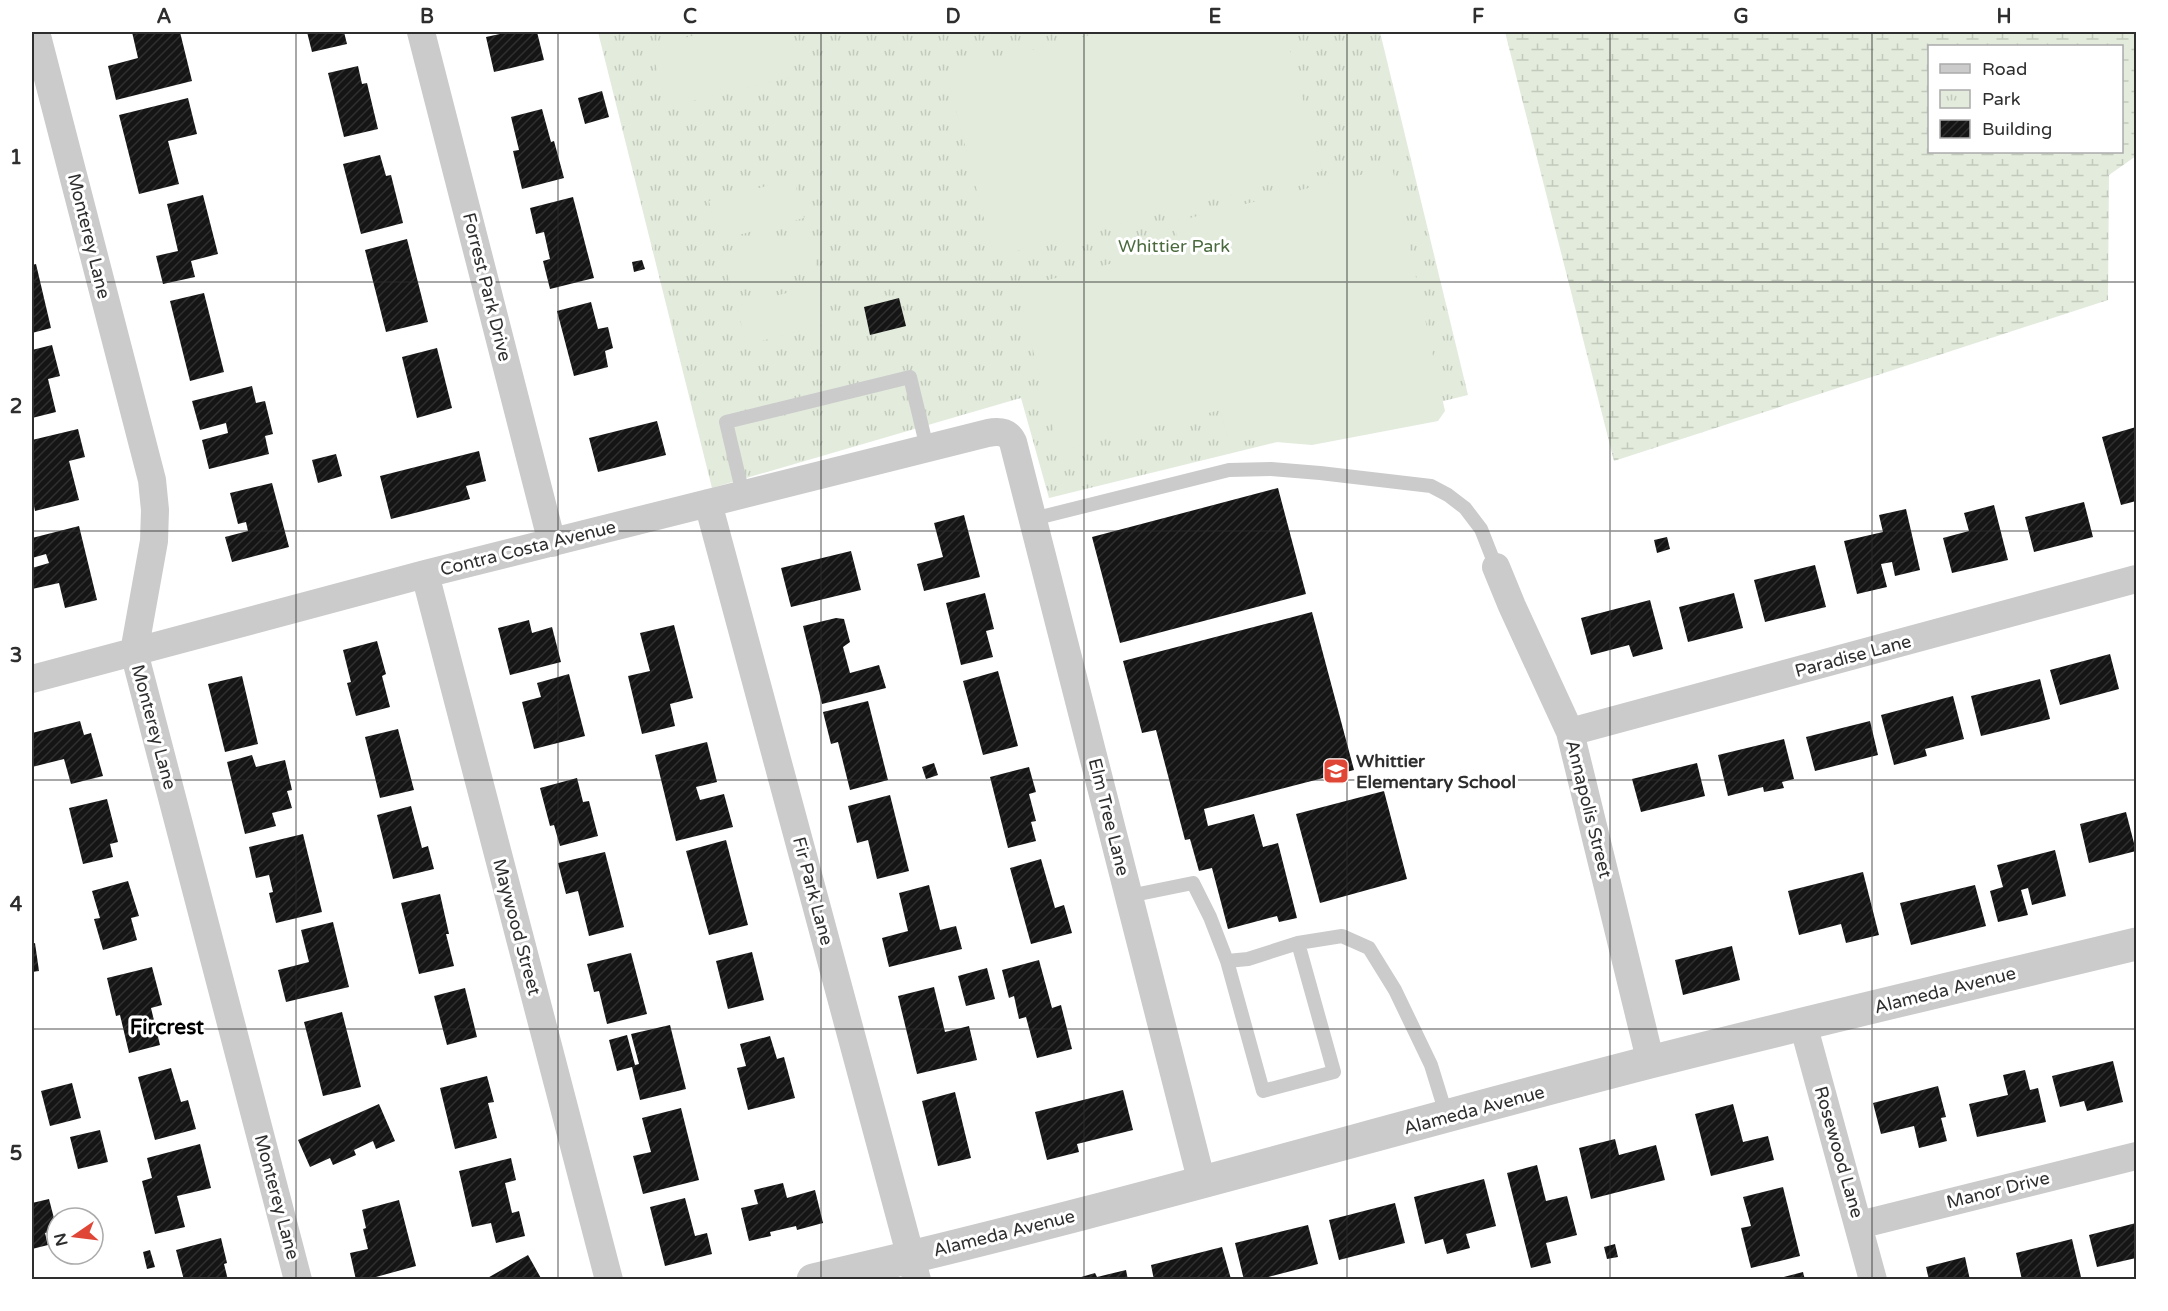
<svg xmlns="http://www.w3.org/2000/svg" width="2168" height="1311" viewBox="0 0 2168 1311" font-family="'Varela Round',sans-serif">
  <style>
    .wetland { fill: url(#wetland-marsh); fill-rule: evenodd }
    .park { fill: url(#park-tufts) }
    .garden { fill: #e2ebdc }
    .building { fill: url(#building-hatch) }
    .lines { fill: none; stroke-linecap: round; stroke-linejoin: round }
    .service { stroke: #cbcbcb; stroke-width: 14 }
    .minor { stroke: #cbcbcb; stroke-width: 28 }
    .tertiary { stroke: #cbcbcb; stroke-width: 33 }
    .grid { fill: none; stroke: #2e2e2e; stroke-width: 1.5; stroke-opacity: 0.55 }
    .labels { text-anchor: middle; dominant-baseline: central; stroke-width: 6; stroke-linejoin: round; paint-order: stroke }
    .street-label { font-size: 18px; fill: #2e2e2e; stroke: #fff }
    .park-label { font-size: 18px; fill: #4a693d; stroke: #fff }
    .poi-label { font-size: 18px; font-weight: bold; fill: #2e2e2e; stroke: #fff; text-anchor: start }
    .quarter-label { font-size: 21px; font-weight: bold; fill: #000; stroke: #fff }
    .neatline { fill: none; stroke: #2e2e2e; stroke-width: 2 }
    .grid-label { font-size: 20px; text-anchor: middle; font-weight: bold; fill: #2e2e2e }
  </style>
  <defs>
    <pattern id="wetland-marsh" width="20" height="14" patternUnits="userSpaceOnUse" patternTransform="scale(1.5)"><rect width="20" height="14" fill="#e2ebdc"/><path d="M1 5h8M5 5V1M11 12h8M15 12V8" fill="none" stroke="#c2cabd"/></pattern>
    <pattern id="park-tufts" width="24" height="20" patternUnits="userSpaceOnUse" patternTransform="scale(1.5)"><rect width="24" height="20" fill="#e2ebdc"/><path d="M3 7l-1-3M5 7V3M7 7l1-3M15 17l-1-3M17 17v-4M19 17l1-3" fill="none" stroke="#c2cabd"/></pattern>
    <pattern id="building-hatch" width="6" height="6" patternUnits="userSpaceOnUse" patternTransform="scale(1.5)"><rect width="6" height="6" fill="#151515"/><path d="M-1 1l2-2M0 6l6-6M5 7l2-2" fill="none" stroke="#2f2f2f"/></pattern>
  </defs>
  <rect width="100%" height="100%" fill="#fff"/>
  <path class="wetland" d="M1505 32H2136V156L2109 175 2108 300 1614 461ZM1930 46H2122V152H1930Z"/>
  <path class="park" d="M598 32H1380L1468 395 1049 498 1021 398 712 488Z"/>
  <path class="garden" d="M708 32H785L796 76 666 107 651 46Z
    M1102 32H1285L1322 171 994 257 946 72Z
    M1392 167 1445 411 1438 421 1312 445 1228 438 1220 410 1059 451 1017 288 1179 246 1174 222Z
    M794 179 804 218 719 240 709 201Z
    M807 231 817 270 732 292 722 253Z
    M821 284 831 323 746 345 737 306Z"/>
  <path class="building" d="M132 32H180L192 81 116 100 108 66 138 58Z
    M307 32H344L347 44 312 52Z
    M509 32H537L544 60 494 72 486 37Z
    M358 66 362 84 367 83 378 129 344 137 328 73Z
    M602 91 609 117 585 124 578 98Z
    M188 98 197 134 168 141 179 184 139 194 119 115Z
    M542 109 551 142 554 141 564 178 522 189 513 151 519 150 511 117Z
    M380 155 386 176 391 175 403 223 361 234 343 164Z
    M203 195 218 254 191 261 195 277 163 284 156 256 178 251 167 204Z
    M573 197 594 278 550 289 543 261 550 259 544 232 536 234 530 208Z
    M407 239 428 322 386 332 365 250Z
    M642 260 645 269 634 272 632 262Z
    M36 264 51 328 32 333V265Z
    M204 293 224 372 190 381 170 301Z
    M899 298 906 326 870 335 864 307Z
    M591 302 598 329 608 327 613 348 605 351 608 367 574 376 557 311Z
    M52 345 60 376 48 379 56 412 32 418V350Z
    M437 348 452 408 417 418 402 357Z
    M252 386 256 403 265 401 273 434 265 436 269 454 209 469 202 440 228 433 226 423 200 430 192 401Z
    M657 421 666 455 598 472 589 438Z
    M2136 427V501L2121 505 2102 437Z
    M78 429 85 457 69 461 79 500 35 511 32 496V440Z
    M479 451 486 481 466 486 470 499 391 519 380 476Z
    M336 454 342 476 318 483 312 460Z
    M272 483 289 547 232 562 225 537 248 531 246 522 238 524 230 493Z
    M1278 488 1306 594 1120 643 1092 537Z
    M2084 502 2093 537 2034 552 2025 517Z
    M1994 505 2008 560 1952 573 1943 538 1969 531 1964 513Z
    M1906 509 1920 570 1895 576 1892 562 1881 564 1887 587 1857 594 1844 541 1883 532 1879 515Z
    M964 515 980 577 924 591 917 564 943 557 934 523Z
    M79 526 97 600 65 608 59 583 32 589V568L49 563 46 554 32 558V538Z
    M1667 537 1670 549 1657 553 1654 540Z
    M851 551 861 590 791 607 781 568Z
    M1815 565 1826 607 1765 622 1754 580Z
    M985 593 994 629 986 631 993 657 961 665 946 603Z
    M1734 593 1743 628 1688 642 1679 607Z
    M1650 600 1663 649 1633 657 1629 645 1591 655 1581 618Z
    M1312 612 1354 770 1204 809 1208 826 1254 814 1263 847 1278 843 1297 918 1279 922 1277 916 1228 929 1212 868 1199 871 1190 839 1185 840 1156 730 1142 733 1123 661Z
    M836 618 844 619 850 642 843 647 850 673 879 665 886 688 822 704 803 626Z
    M529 620 532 633 552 627 561 662 510 675 498 628Z
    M674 625 693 698 670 704 675 726 642 734 628 676 650 671 640 633Z
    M377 641 386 674 382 676 390 707 356 716 347 683 351 682 343 650Z
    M2110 654 2119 689 2060 705 2050 670Z
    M998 671 1018 746 983 755 963 681Z
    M569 674 585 736 534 749 522 702 541 697 537 683Z
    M242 676 258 744 225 752 208 684Z
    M2040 679 2050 719 1981 736 1971 696Z
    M1953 696 1964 739 1925 749 1927 756 1894 765 1881 715Z
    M868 701 888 780 850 790 838 742 831 744 823 712Z
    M80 721 84 735 91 733 103 776 71 784 64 759 32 767V733Z
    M1870 721 1878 755 1815 771 1806 737Z
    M398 729 414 790 380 798 365 737Z
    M1784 739 1794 779 1782 782 1784 788 1764 792 1763 787 1728 796 1718 755Z
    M707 742 717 782 696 787 700 800 724 794 733 827 676 841 655 755Z
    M252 755 256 767 285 760 292 790 287 791 292 808 272 813 276 826 245 834 227 762Z
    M934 763 938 775 926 779 922 767Z
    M1697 763 1705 796 1641 812 1632 779Z
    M1029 767 1036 792 1029 794 1036 821 1031 822 1036 841 1008 848 990 777Z
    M577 778 583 802 589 801 598 836 560 846 554 825 550 826 540 788Z
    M1384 791 1407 879 1320 903 1296 814Z
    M890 795 909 871 877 879 868 840 857 843 848 806Z
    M107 799 118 842 110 844 113 857 83 864 69 808Z
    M411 806 422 848 428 846 434 869 393 879 377 815Z
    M2126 812 2136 851 2089 863 2080 824Z
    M303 834 322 912 276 923 269 893 273 892 269 875 256 878 249 847Z
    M726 840 748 925 709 935 686 851Z
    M2055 850 2066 896 2032 905 2028 888 2021 890 2028 915 1998 922 1990 891 2003 887 1997 865Z
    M605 852 624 927 589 936 578 891 566 894 558 863Z
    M1041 859 1055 908 1064 905 1072 933 1031 944 1010 868Z
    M1863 872 1879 935 1846 943 1841 924 1799 935 1788 891Z
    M128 881 139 916 131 918 137 940 103 950 94 919 100 918 92 891Z
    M929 885 940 930 956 926 962 949 889 967 882 938 908 931 899 893Z
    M1975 885 1986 926 1911 945 1900 903Z
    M440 894 449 934H446L454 966 419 974 401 903Z
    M333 922 349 987 286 1002 278 970 309 962 301 930Z
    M35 943 39 971 32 972V944Z
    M1732 946 1740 980 1683 995 1675 960Z
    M752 952 764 1000 728 1009 716 961Z
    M631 953 647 1014 607 1024 599 991 594 992 587 964Z
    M1039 960 1052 1008 1061 1005 1072 1049 1037 1058 1026 1017 1019 1019 1014 996 1009 998 1002 970Z
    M152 967 162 1005 151 1008 160 1045 129 1053 120 1015 116 1016 107 978Z
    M987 968 995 999 966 1006 958 976Z
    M934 987 945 1032 969 1026 977 1060 917 1074 898 996Z
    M465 988 477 1037 447 1045 434 996Z
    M342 1012 361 1087 323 1096 304 1022Z
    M670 1025 686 1089 640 1100 632 1067 617 1071 609 1040 627 1035 635 1065 639 1064 631 1034Z
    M770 1036 777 1059 784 1057 795 1098 748 1110 737 1068 746 1066 740 1044Z
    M2113 1061 2123 1102 2087 1111 2084 1101 2060 1107 2052 1076Z
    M171 1068 181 1102 188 1100 196 1129 155 1140 138 1077Z
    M2025 1070 2030 1090 2038 1088 2046 1122 1977 1137 1969 1104 2008 1095 2003 1075Z
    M487 1076 494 1102 488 1103 497 1138 455 1149 440 1088Z
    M72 1083 81 1118 50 1126 41 1091Z
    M1938 1086 1946 1117 1941 1118 1947 1141 1919 1148 1914 1126 1881 1134 1873 1103Z
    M1123 1090 1133 1130 1077 1144 1079 1152 1047 1160 1035 1112Z
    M955 1092 971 1158 938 1166 922 1101Z
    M379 1104 395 1141 376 1149 373 1141 354 1150 356 1155 333 1165 330 1158 310 1167 298 1140Z
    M1733 1104 1743 1142 1768 1136 1774 1160 1711 1176 1695 1114Z
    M681 1108 699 1180 643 1194 633 1156 651 1152 642 1118Z
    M100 1130 108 1162 78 1169 70 1137Z
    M1615 1139 1619 1155 1656 1145 1665 1180 1591 1199 1579 1148Z
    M200 1144 211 1188 177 1196 185 1227 155 1234 142 1181 152 1178 147 1158Z
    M511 1158 516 1180 505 1183 512 1213 519 1211 525 1236 496 1243 491 1223 472 1227 459 1171Z
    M1537 1165 1546 1201 1567 1196 1577 1235 1546 1243 1551 1263 1531 1268 1507 1173Z
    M1484 1179 1496 1226 1466 1234 1470 1248 1447 1254 1443 1239 1425 1244 1414 1197Z
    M783 1183 787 1198 815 1190 823 1223 797 1230 796 1226 770 1232 771 1236 749 1241 741 1208 758 1204 754 1190Z
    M1783 1187 1800 1256 1751 1268 1741 1228 1751 1226 1743 1197Z
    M685 1198 695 1236 707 1233 712 1254 665 1266 650 1207Z
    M49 1199 57 1230 45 1233 48 1245 32 1249V1203Z
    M399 1200 416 1266 365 1280H356L350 1253 368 1249 363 1229 366 1228 362 1210Z
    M1395 1203 1405 1243 1339 1260 1329 1220Z
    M2136 1223V1258L2097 1267 2089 1235Z
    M1308 1225 1318 1264 1257 1280H1244L1235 1243Z
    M221 1238 227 1263 224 1264 228 1280H184L176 1250Z
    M2072 1239 2081 1277 2070 1280H2022L2016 1253Z
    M1615 1244 1618 1257 1607 1259 1604 1247Z
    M1222 1247 1231 1279 1154 1280 1151 1265Z
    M150 1250 155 1267 147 1269 143 1252Z
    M528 1255 542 1280H484Z
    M1965 1257 1970 1280H1929L1926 1267Z
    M1126 1270 1128 1280H1071L1095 1273 1097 1277Z
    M1803 1272 1805 1280H1776V1279Z"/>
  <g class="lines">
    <path class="service" d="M743 494 726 422 910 377 927 448
      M1033 519 1229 470 1271 469 1320 473 1431 486 1448 495 1465 508 1481 529 1496 567
      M1129 896 1193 883 1210 917 1227 961 1248 959 1298 943 1342 936 1369 948 1395 990 1431 1065 1447 1117
      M1227 961 1263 1091 1334 1072 1298 943"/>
    <path class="minor" d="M36 32 152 480 155 510 154 541 134 652 298 1280
      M421 32 552 543
      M708 503 917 1280
      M1496 567 1512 606 1570 732 1648 1051 1649 1062
      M425 574 609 1280
      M32 679 425 574 988 433C998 431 1008 431 1013 442L1202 1183
      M1570 732 2136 579
      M1803 1024 1873 1280
      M1859 1225 2136 1156"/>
    <path class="tertiary" d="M813 1280C1094 1216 1371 1134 1650 1062 1811 1021 1974 983 2136 944"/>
  </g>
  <path class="grid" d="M296 32V1280M558 32V1280M821 32V1280M1084 32V1280M1347 32V1280M1610 32V1280M1872 32V1280M32 282H2136M32 531H2136M32 780H2136M32 1029H2136"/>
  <defs>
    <g id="school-square" transform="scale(1.35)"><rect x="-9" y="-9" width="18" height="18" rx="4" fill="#e04636" stroke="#fff"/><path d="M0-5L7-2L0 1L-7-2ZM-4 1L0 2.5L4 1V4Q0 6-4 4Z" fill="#fff"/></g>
  </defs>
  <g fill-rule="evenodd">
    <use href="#school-square" x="1336" y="771"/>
  </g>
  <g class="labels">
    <g class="street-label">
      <text transform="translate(89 236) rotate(76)">Monterey Lane</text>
      <text transform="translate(487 287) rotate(76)">Forrest Park Drive</text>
      <text transform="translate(528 548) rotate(-14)">Contra Costa Avenue</text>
      <text transform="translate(1853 656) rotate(-15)">Paradise Lane</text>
      <text transform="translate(154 727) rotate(75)">Monterey Lane</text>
      <text transform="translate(1589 809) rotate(76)">Annapolis Street</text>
      <text transform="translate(1109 817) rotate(76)">Elm Tree Lane</text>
      <text transform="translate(813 891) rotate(75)">Fir Park Lane</text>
      <text transform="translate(517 927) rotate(75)">Maywood Street</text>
      <text transform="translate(1945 990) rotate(-14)">Alameda Avenue</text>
      <text transform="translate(1474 1110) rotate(-15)">Alameda Avenue</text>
      <text transform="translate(1839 1152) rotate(74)">Rosewood Lane</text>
      <text transform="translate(1998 1190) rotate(-14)">Manor Drive</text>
      <text transform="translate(277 1197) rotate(75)">Monterey Lane</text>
      <text transform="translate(1004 1233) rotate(-14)">Alameda Avenue</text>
    </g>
    <g class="park-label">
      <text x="1174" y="246">Whittier Park</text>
    </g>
    <g class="poi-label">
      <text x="1356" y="761">Whittier<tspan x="1356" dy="21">Elementary School</tspan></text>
    </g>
    <g class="quarter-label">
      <text x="167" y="1027">Fircrest</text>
    </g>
  </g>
  <rect width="2168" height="1311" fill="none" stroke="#ffffff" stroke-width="66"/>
  <rect x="1928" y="45" width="195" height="108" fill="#ffffff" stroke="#ababab" stroke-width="1.5"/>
  <rect x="1940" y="64" width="30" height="9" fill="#cbcbcb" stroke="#ababab" stroke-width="1.5"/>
  <text x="1982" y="75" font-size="18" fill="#2e2e2e">Road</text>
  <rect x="1940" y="90" width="30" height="18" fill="url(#park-tufts)" stroke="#ababab" stroke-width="1.5"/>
  <text x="1982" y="105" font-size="18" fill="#2e2e2e">Park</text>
  <rect x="1940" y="120" width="30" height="18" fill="url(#building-hatch)" stroke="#ababab" stroke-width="1.5"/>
  <text x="1982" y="135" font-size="18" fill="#2e2e2e">Building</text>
  <g transform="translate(75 1236) rotate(256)"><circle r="28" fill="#ffffff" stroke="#ababab" stroke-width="1.5"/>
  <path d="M0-4.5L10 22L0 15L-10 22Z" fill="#e04636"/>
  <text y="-9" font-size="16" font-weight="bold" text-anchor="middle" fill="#2e2e2e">N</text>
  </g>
  <rect x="33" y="33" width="2102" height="1245" class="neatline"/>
  <g class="grid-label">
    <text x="164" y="23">A</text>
    <text x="427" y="23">B</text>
    <text x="690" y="23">C</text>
    <text x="953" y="23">D</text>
    <text x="1215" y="23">E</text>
    <text x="1478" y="23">F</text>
    <text x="1741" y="23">G</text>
    <text x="2004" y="23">H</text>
    <text x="16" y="164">1</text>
    <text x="16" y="413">2</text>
    <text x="16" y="662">3</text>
    <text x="16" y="911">4</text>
    <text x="16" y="1160">5</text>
  </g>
</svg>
